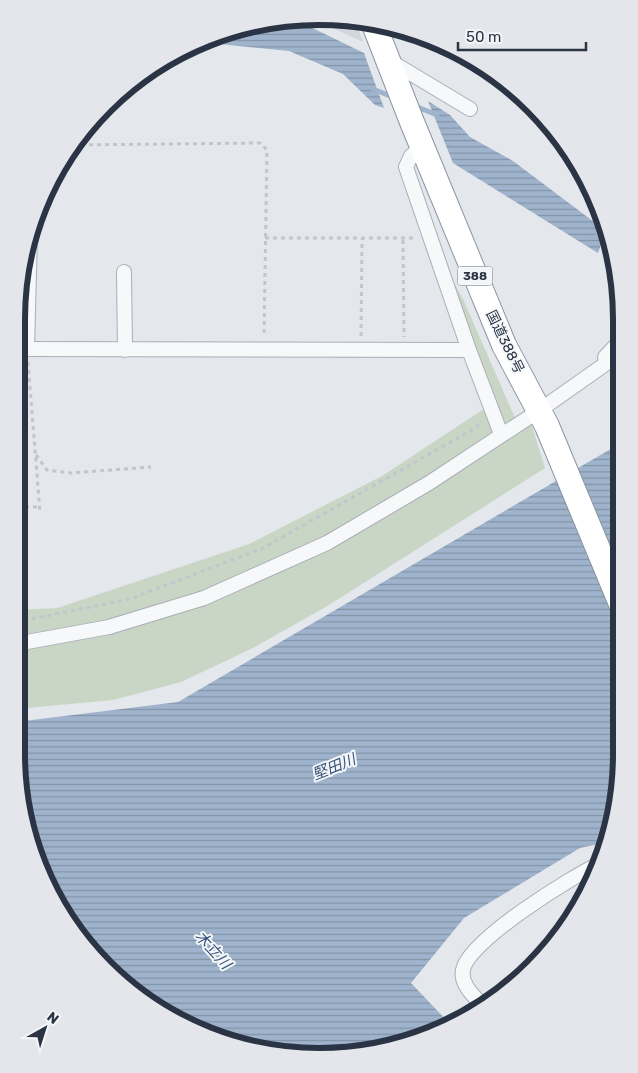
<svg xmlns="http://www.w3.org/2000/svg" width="638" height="1073" viewBox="0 0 638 1073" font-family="Rubik,'Noto Sans JP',sans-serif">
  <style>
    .built { fill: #d2d6de }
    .green { fill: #c9d6c5 }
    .water { fill: url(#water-rules) }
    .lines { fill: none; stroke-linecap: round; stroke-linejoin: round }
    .stream { stroke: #9fb4cc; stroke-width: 5 }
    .minor-casing { stroke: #a9aeb7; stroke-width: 16 }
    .trunk-casing { stroke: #8b94a3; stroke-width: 26 }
    .path { stroke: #c2c5cb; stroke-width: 3; stroke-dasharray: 4 4; stroke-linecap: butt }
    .minor { stroke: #f7f8fa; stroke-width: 14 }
    .trunk { stroke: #fff; stroke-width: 24 }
    .labels { text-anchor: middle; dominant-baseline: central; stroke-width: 4; stroke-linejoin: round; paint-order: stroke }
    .shield { fill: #f4f6f9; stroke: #676e7b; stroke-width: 1 }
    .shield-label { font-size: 12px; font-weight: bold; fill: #2b3445 }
    .street-label { font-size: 14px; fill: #2b3445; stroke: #f4f6f9 }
    .water-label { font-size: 15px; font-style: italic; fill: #34527a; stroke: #f4f6f9 }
    .rim { fill: none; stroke: #2b3445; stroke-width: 6 }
  </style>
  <defs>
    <pattern id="water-rules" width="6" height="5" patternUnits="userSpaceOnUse" patternTransform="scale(1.25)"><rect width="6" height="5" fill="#9fb4cc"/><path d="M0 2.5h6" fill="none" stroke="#8293a7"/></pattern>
  </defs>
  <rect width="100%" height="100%" fill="#e4e7ec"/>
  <path class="built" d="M319 22H356L363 42Z"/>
  <path class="green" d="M450 276 463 299 515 418 531 423 545 468 329 605 253 648 181 682 113 700 16 709V610L57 608 249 544 382 476 496 401Z"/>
  <path class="water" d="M260 22H300L364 53 384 108 375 105 343 74 289 51 209 43Z
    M428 101 450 115 470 137 513 161 606 231 598 253 453 163Z
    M621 443V774L608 842 580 848 464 918 411 983 449 1023 416 1041 319 1057 222 1041 135 994 79 938 32 851 16 754V722L178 702Z"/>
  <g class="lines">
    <path class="stream" d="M373 89 395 98
      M415 106 437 115
      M598 235 610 242"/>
    <g class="minor-casing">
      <path id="minor" d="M390 61 470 109
        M422 147 411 156 406 167 469 350 501 434
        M124 272 125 350
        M17 349 469 350
        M27 349 30 235
        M605 357 621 340
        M16 644 109 627 204 598 327 543 429 483 540 410 621 353
        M482 1005C474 996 460 984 463 970 468 941 571 877 599 864"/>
    </g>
    <g class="trunk-casing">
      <path id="trunk" d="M373 22 412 122 504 345 547 426 621 604"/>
    </g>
    <path class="path" d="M73 145 260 143 267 150 264 335
      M265 238H417
      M403 240 404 337
      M361 336 362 239
      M28 362 40 512
      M36 455 47 470 71 473 151 467
      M17 507H40
      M16 622 130 599 263 548 477 427 480 422"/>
    <use href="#minor" class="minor"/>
    <use href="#trunk" class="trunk"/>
  </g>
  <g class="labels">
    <rect class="shield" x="457.5" y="266.5" width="35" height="19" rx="4"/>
    <g class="shield-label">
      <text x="475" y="276">388</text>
    </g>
    <g class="street-label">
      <text transform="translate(505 342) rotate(64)">国道388号</text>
    </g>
    <g class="water-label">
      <text transform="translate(334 767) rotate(-22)">堅田川</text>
      <text transform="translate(213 950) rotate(48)">木立川</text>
    </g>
  </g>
  <path d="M0 0H638V1073H0ZM319 25H319A294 294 0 0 1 613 319V754A294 294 0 0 1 319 1048H319A294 294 0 0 1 25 754V319A294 294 0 0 1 319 25Z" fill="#e4e6eb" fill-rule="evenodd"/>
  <path class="rim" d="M319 25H319A294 294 0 0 1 613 319V754A294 294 0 0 1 319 1048H319A294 294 0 0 1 25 754V319A294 294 0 0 1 319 25Z"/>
  <g transform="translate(45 1028) rotate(39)" stroke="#f4f6f9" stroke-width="4" paint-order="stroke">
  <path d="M0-4L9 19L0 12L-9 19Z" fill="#2b3445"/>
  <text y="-8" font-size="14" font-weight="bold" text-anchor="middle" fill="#2b3445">N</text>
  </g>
  <path d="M458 42v8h128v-8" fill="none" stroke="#2b3445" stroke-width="2.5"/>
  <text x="466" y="42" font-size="15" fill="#2b3445" stroke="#f4f6f9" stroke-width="4" paint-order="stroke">50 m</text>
</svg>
